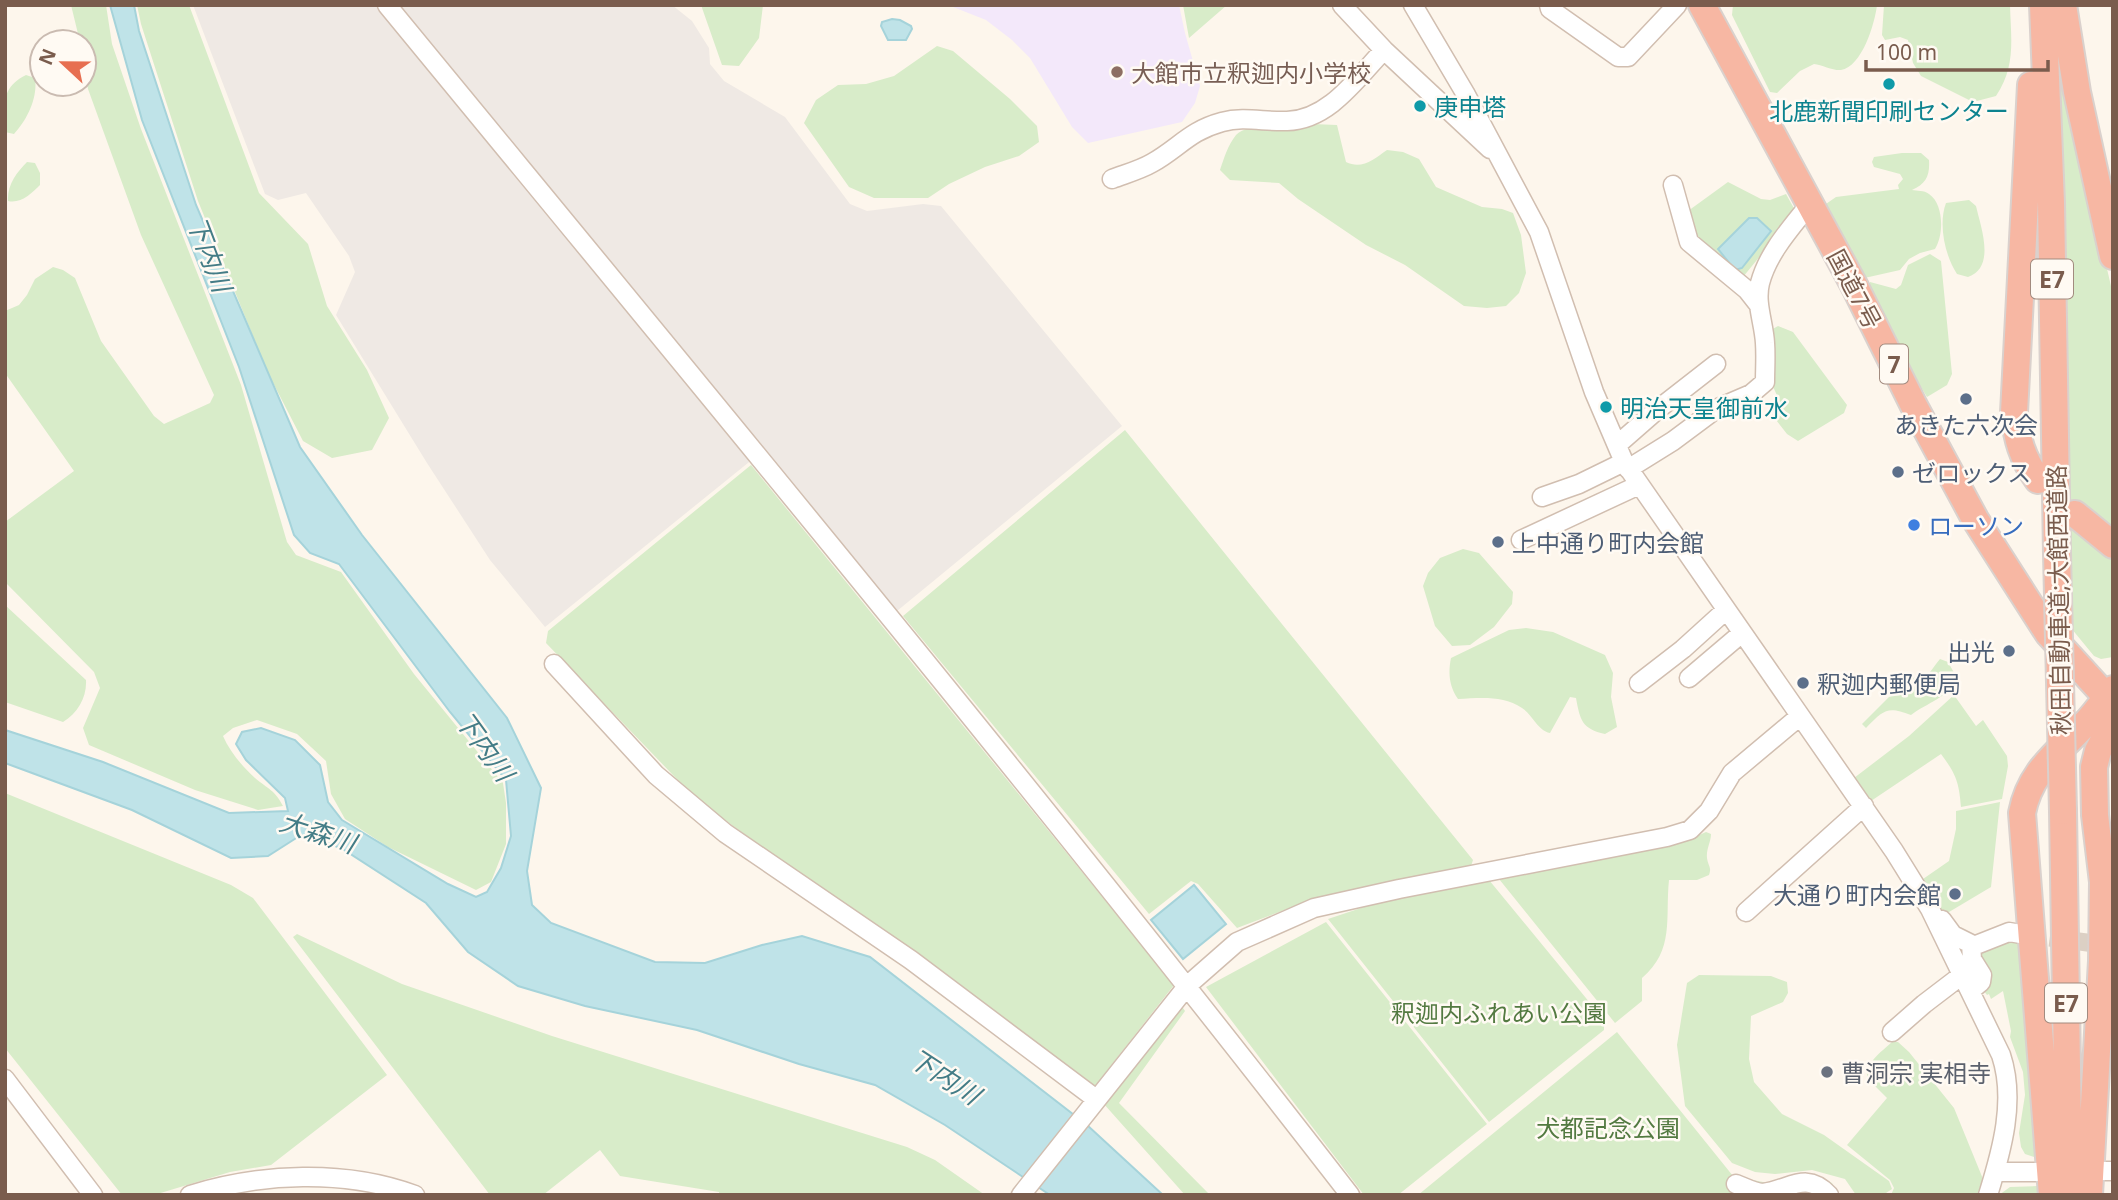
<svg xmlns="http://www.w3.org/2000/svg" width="2118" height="1200" viewBox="0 0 2118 1200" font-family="'Noto Sans','Noto Sans JP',sans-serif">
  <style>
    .industrial { fill: #efe9e4 }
    .education { fill: #f3e8fa }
    .green { fill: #d8ecc9 }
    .water { fill: #bfe3e8; stroke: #a5d3da; stroke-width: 2 }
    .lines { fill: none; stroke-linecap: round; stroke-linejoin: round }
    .minor-tunnel { stroke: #dcd0c4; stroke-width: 18; stroke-dasharray: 18 9; stroke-linecap: butt }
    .minor-casing { stroke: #d1beb0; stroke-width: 21 }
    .highway-casing { stroke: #dad1cd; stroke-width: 30 }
    .minor { stroke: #fff; stroke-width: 18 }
    .highway { stroke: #f7b7a3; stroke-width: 26 }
    .highway-bridge-casing { stroke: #dad1cd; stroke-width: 30; stroke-linecap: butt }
    .highway-bridge { stroke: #f7b7a3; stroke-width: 26 }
    .education-dot { fill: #8d6e63; stroke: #fffaf3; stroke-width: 2.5 }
    .culture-dot { fill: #0f9aa8; stroke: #fffaf3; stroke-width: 2.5 }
    .service-dot { fill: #5c6f8a; stroke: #fffaf3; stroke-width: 2.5 }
    .shop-dot { fill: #3f7fe0; stroke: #fffaf3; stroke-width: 2.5 }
    .worship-dot { fill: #6b7280; stroke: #fffaf3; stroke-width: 2.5 }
    .labels { text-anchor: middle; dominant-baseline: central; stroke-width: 5; stroke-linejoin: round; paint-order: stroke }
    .shield { fill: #fffaf3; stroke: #a28b7f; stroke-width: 2 }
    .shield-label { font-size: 23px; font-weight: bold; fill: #7a5c4d }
    .education-label { font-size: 24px; fill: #785e54; stroke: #fffaf3; text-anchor: start }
    .culture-label { font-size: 24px; fill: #0d838f; stroke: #fffaf3; text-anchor: start }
    .street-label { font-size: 24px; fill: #7a5c4d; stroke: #fffaf3 }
    .service-label { font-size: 24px; fill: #4e5e75; stroke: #fffaf3; text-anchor: start }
    .shop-label { font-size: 24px; fill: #366cbe; stroke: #fffaf3; text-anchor: start }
    .park-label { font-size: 24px; fill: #537a41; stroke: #fffaf3 }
    .worship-label { font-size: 24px; fill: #5b616d; stroke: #fffaf3; text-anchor: start }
    .water-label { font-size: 26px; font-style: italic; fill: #437c86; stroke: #fffaf3 }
  </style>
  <rect width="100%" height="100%" fill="#fdf6ec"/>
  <path class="industrial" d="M193 5H672L692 21 709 48 710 64 724 81 785 117 850 204 867 211 923 204 941 206 1122 426 897 611 764 450 545 627 490 560 427 463 336 315 355 272 349 256 306 193 278 200 265 194Z"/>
  <path class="education" d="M948 5H1179L1185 33 1200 86 1195 103 1182 122 1088 143 1072 127 1030 58 1012 40 986 20Z"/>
  <path class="green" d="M71 5H106L112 44 141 129 241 385 287 542 296 555 341 572 414 674 503 783 506 803V844L491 882 476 890 388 847 345 819 331 794 326 761 297 734 257 720 233 728 223 736C230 752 242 766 255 778 268 789 275 790 283 806L258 810 195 790 89 745 83 728 100 688 94 672 5 582V522L74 471 5 373V311L19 305 27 295 35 279 53 267 63 270 75 278 101 341 154 416 164 424 210 403 214 395 141 235 88 89 84 66V42H80Z
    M137 5H189L259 193 308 244 327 306 367 370 389 418 372 450 332 458 303 441 268 373 198 201 141 24Z
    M701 5H763L759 38 739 66 722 65Z
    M1183 5H1227L1189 38Z
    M1733 5H1877C1875 23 1862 67 1841 70 1834 71 1822 65 1814 64L1800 71 1777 93 1770 92 1732 15Z
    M1884 5H2010C2011 40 2016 66 1996 96L1973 102 1921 76 1913 63 1908 40 1900 37 1885 40 1882 35Z
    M937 46 953 51 1010 99 1037 126 1039 142 1019 156 985 167 949 184 928 198H874L849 187 804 123 816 100 838 85 866 84 894 76Z
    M2061 67 2113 295V531L2081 504 2069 501 2058 69Z
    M26 75 35 78C38 98 27 120 14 134L5 132C4 106 0 88 26 75Z
    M1312 124 1337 125 1346 162C1362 170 1374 159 1387 150L1403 152 1419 159 1436 187 1482 207 1502 209 1513 213 1521 235 1526 273 1519 293 1506 306 1487 308 1464 306 1405 265 1366 245 1298 199 1279 183 1230 180 1220 170C1224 158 1228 145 1236 135 1248 122 1295 125 1312 124Z
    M1902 153H1921L1929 160C1930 176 1926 184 1912 190 1917 191 1924 190 1929 194 1944 204 1944 235 1935 249L1920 253 1909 259 1900 270 1860 279 1823 206 1836 197 1899 189 1898 185 1903 179 1900 174 1874 167 1872 162 1874 157Z
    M27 162 35 163 40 173V185C32 193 21 204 8 201 7 185 17 172 27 162Z
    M1728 182 1761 199 1770 200 1786 194 1796 212 1743 277 1691 238 1688 211Z
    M1969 200 1976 206C1981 228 1996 267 1968 277L1957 274C1945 256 1938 224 1946 203Z
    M1930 254 1941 261 1952 374 1947 385 1927 397 1906 363 1870 291V282L1896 289 1901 285 1908 265Z
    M1778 326 1793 332 1847 405 1844 413 1798 441 1787 434 1769 411 1779 400 1771 382V330Z
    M1125 430 1473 860 1470 869 1316 898 1237 928 1198 884 1191 881 1149 914 903 616Z
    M751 465 1174 985 1091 1091 895 943 696 799 546 643 548 631Z
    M2070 526 2113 557V657L2101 659 2094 656 2071 628Z
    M1463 549 1479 553 1513 592 1512 604 1494 627 1470 645 1452 646 1435 626 1423 586 1428 573 1440 558Z
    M5 605 86 680C87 697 78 713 63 722L5 702Z
    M1526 628 1553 632 1605 655 1613 673 1611 697 1617 727 1605 734C1582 729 1580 720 1576 698L1570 697 1550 733C1537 730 1533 715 1522 708 1503 695 1480 698 1458 699 1449 686 1448 673 1451 658L1509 630Z
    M1940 659 1948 662 1957 678C1947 699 1928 702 1911 715 1888 706 1884 709 1866 728L1862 724 1908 678C1931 677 1927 675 1940 659Z
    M1954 695 1976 726 1983 720 2007 756 2008 766 2002 799 1961 807C1959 782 1956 774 1941 754L1871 801 1854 778 1909 736Z
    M5 793 231 885 253 898 387 1075 271 1165 230 1172 154 1195H122L5 1048Z
    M2000 802 1991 887 1944 915 1923 879 1949 861 1956 829V811Z
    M1706 832 1711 834C1711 842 1706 849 1707 858 1708 866 1712 867 1709 875L1697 880H1669C1665 918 1675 950 1642 978V1001L1615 1023 1499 879 1506 874 1688 840Z
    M1489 880 1604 1020V1030L1489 1122 1328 919 1391 898Z
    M1326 922 1487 1124 1398 1195H1364L1206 987Z
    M297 934 402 984 552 1036 907 1147 935 1160 985 1195H719V1192L620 1176 600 1150 543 1195H490L293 937Z
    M2008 940 2021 941 2040 1159 2025 1154 2021 1147 2019 1133 2025 1095 2023 1072 2010 1037 2011 1031 2003 991 1991 999 1989 994 1987 995 1984 991 1988 987 1990 974 1979 953Z
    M1699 975 1771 976 1787 982 1788 993 1783 1002 1751 1016 1749 1059 1754 1082 1782 1114 1824 1135 1889 1181 1892 1189 1883 1195H1856L1845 1179 1812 1170 1775 1174 1755 1172 1732 1163 1685 1106 1677 1045 1687 983Z
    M1181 1005 1185 1011 1119 1103 1210 1195H1185L1103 1103Z
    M1617 1032 1733 1176 1768 1183 1798 1174 1819 1176 1832 1183 1838 1195H1418Z
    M1892 1042H1898L1909 1052 1954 1108 1983 1179 1977 1195H1891L1894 1188 1890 1180 1847 1145 1887 1098 1867 1078C1867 1061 1880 1053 1892 1042Z
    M2038 1186 2039 1195H1999L2010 1187Z"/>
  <path class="water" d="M110 5H134L139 31 196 205 300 447 362 535 507 718 541 788 527 871 532 905 551 923 655 962 705 963 762 945 802 936 870 957 1087 1125 1163 1195H1050L945 1125 875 1085 799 1064 697 1030 585 1006 518 986 468 952 426 903 341 848 301 835 268 856 231 858 132 810 5 763V730L103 762 229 813 288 811 285 798 246 760 236 744 242 732 261 728 295 740 320 765 328 802 342 820 448 884 476 897 487 892 501 868 511 836 506 780 450 712 339 564 310 553 294 535 239 367 142 120Z
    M892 19 900 20 911 26 912 29 906 40H888L881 26 882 22Z
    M1749 218H1757L1771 231 1742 268 1735 270 1718 249Z
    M1194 885 1226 924 1183 959 1151 920Z"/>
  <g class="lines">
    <path class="minor-tunnel" d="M2023 934 2113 946"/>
    <g class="minor-casing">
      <path id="minor" d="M387 5C711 399 1037 791 1350 1195
        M1342 5 1384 50 1490 149
        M1413 5 1465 93 1539 232 1594 392 1624 462 1894 851 1930 909 2001 1055C2016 1100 2002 1150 1988 1195
        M1549 5 1550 9 1618 57H1628L1677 5
        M1112 179C1125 174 1140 170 1152 163 1179 148 1189 131 1222 122 1244 116 1264 122 1287 121 1329 120 1357 78 1384 50
        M1673 185 1689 242 1747 290 1758 304
        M1617 445 1657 410 1716 364
        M1628 469 1673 441 1716 409 1751 394 1765 382C1765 369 1766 356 1765 343 1764 323 1755 303 1760 283 1768 253 1790 229 1809 205
        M1542 497 1579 484 1624 462
        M1521 540 1639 485
        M554 664 656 775 725 833 911 960 1096 1099
        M1689 678 1742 633
        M1639 683 1683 649 1726 610
        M1746 912 1864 806
        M1942 920 1953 935 1971 944 1972 959 1982 975 1981 982 1970 991
        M1971 947 2009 932 2021 934
        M1892 1032 1924 1004 1962 975
        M5 1079 93 1195
        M2102 1171H2113
        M1995 1172H2037
        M1736 1184C1744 1187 1755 1193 1763 1193 1789 1190 1806 1170 1829 1195
        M190 1195C261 1173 345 1169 415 1195
        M1021 1195 1188 985 1237 942 1314 908 1399 889 1667 837 1690 830 1709 811 1732 773 1800 716"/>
    </g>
    <g class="highway-casing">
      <path id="highway" d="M1702 5 1855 287 1914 406 1975 519 2048 633 2113 704
        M2043 5 2051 203 2057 553
        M2063 5 2077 92 2113 256
        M2031 85 2014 413C2017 439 2022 458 2038 480
        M2075 514 2113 545
        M2063 811 2069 1195
        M2052 1195 2022 813C2030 771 2057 754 2085 724 2095 714 2104 701 2113 689
        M2089 1195 2102 961 2103 882 2095 815 2094 767 2098 751 2113 723"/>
    </g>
    <use href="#minor" class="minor"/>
    <use href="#highway" class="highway"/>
    <g class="highway-bridge-casing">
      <path id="highway-bridge" d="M2057 553 2063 811"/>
    </g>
    <use href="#highway-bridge" class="highway-bridge"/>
  </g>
  <circle class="education-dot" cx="1117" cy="72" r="7"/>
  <g class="culture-dot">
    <circle cx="1889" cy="84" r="7"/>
    <circle cx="1420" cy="106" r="7"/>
    <circle cx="1606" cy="407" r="7"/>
  </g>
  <g class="service-dot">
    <circle cx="1966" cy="399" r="7"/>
    <circle cx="1898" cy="472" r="7"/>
    <circle cx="1498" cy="542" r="7"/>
    <circle cx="2009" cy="651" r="7"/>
    <circle cx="1803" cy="683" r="7"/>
    <circle cx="1955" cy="894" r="7"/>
  </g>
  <circle class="shop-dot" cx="1914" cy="525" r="7"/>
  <circle class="worship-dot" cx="1827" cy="1072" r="7"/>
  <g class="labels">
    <g class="shield">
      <rect x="2031" y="259.5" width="42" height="39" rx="5"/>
      <rect x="1880" y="344.5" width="28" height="39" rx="5"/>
      <rect x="2045" y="983.5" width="42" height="39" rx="5"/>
    </g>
    <g class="shield-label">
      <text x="2052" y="279">E7</text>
      <text x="1894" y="364">7</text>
      <text x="2066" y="1003">E7</text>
    </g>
    <g class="education-label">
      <text x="1131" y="72">大館市立釈迦内小学校</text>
    </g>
    <g class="culture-label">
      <text x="1434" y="106">庚申塔</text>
      <text x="1889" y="110" text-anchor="middle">北鹿新聞印刷センター</text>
      <text x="1620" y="407">明治天皇御前水</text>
    </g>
    <g class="street-label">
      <text transform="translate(1855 289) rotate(62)">国道7号</text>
      <text transform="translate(2058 600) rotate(-91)">秋田自動車道;大館西道路</text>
    </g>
    <g class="service-label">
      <text x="1966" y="424" text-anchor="middle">あきた六次会</text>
      <text x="1912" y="472">ゼロックス</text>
      <text x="1512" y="542">上中通り町内会館</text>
      <text x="1995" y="651" text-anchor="end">出光</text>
      <text x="1817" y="683">釈迦内郵便局</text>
      <text x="1941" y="894" text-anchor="end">大通り町内会館</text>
    </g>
    <g class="shop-label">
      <text x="1928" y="525">ローソン</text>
    </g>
    <g class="park-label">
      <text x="1499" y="1012">釈迦内ふれあい公園</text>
      <text x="1608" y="1127">犬都記念公園</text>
    </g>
    <g class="worship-label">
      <text x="1841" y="1072">曹洞宗 実相寺</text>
    </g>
    <g class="water-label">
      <text transform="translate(210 254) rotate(69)">下内川</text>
      <text transform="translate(485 746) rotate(54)">下内川</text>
      <text transform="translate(318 832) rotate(18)">大森川</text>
      <text transform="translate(945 1076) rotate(33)">下内川</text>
    </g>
  </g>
  <rect width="2118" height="1200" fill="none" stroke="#7a5c4d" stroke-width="14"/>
  <g transform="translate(63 63) rotate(292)"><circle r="33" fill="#fffaf3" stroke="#cabbb1" stroke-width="2"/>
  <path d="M0-5L12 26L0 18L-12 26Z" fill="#e76f51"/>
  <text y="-10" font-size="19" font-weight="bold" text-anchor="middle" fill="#7a5c4d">N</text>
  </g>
  <path d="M1866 60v10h182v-10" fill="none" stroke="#7a5c4d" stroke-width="3.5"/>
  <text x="1876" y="60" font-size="21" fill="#7a5c4d" stroke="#fffaf3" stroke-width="5" paint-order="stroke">100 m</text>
</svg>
